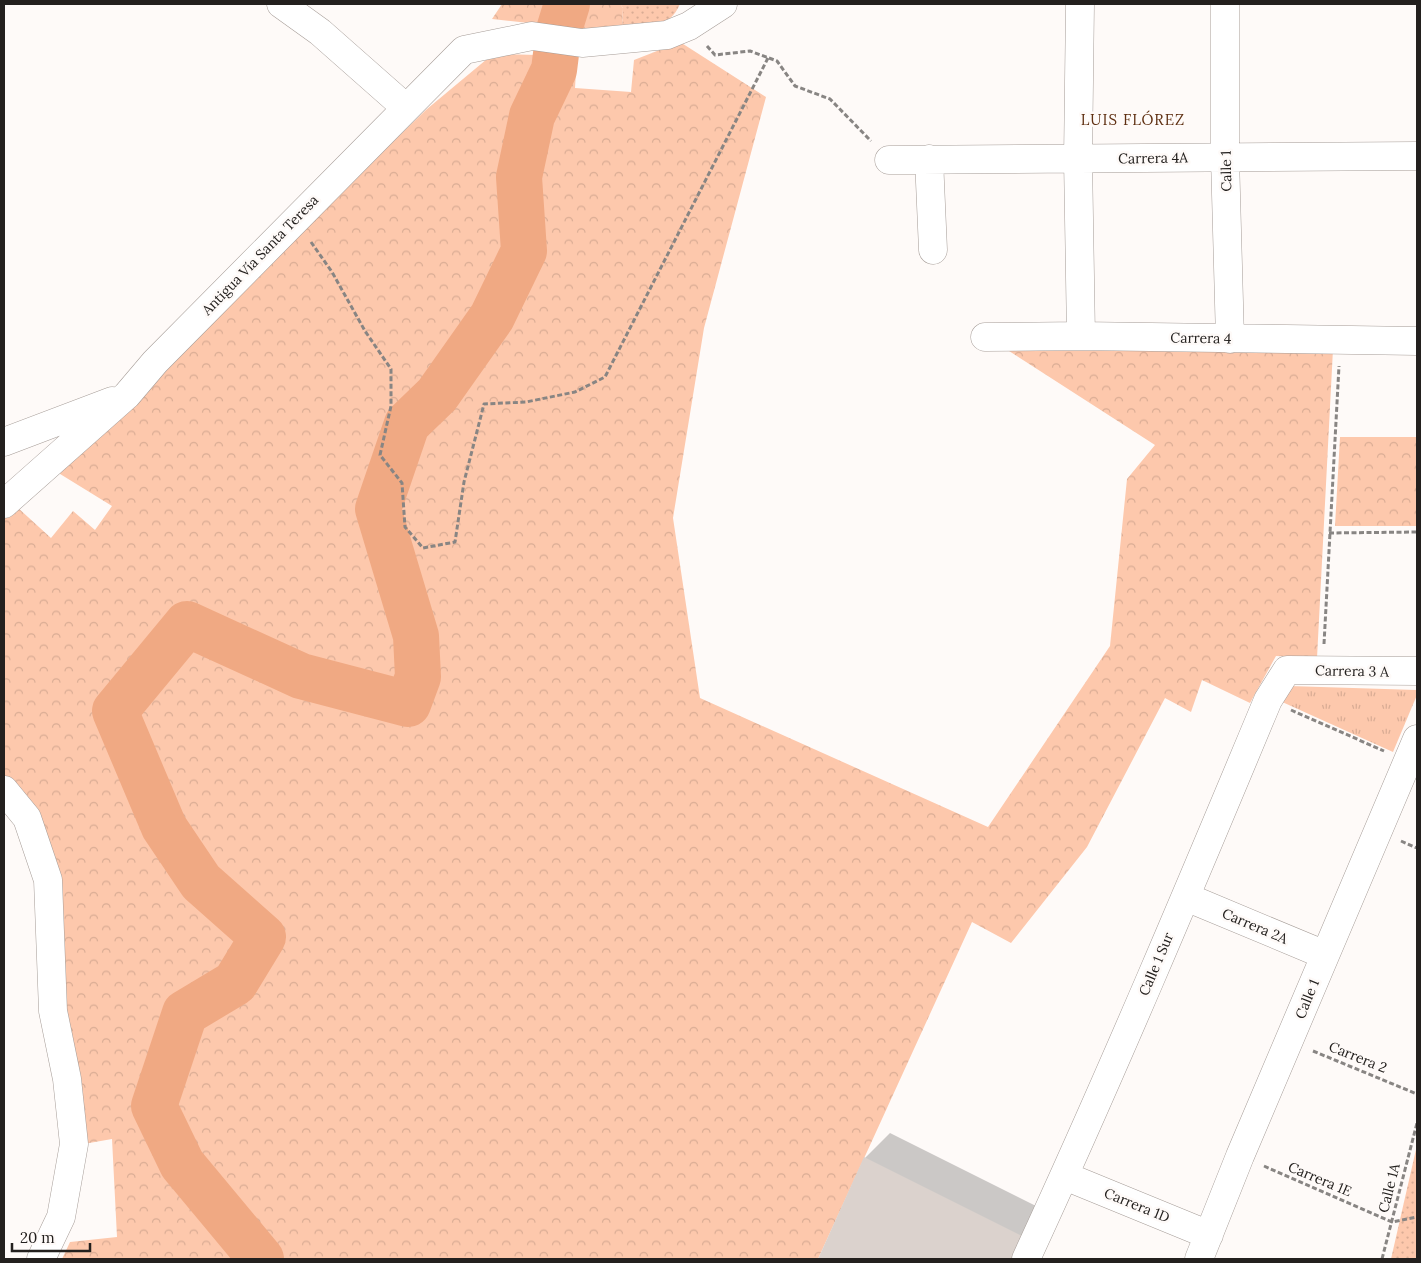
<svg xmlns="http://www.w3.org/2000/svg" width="1421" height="1263" viewBox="0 0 1421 1263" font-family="Lora,serif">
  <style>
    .grass { fill: url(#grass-dots) }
    .forest { fill: url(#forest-crowns) }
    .park { fill: url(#park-tufts) }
    .shadow { fill: #0003 }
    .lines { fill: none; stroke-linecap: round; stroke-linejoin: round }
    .river { stroke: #f0a983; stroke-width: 46 }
    .building { fill: #dbd2cd }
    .minor-casing { stroke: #a69d98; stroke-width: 29 }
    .path { stroke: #888583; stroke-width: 3; stroke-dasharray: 5 2.5; stroke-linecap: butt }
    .minor { stroke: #fff; stroke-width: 28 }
    .labels { text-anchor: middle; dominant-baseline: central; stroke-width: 5; stroke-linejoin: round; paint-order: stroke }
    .street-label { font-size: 14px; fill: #23201e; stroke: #fefaf8 }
    .neighbourhood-label { font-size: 15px; letter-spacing: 1px; fill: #5f3012; stroke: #fefaf8 }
  </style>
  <defs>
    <pattern id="grass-dots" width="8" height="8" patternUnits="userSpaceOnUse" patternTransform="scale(1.25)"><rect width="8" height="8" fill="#fdc8ac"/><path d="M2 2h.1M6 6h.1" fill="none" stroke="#d9ac94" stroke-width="1.8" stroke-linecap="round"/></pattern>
    <pattern id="forest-crowns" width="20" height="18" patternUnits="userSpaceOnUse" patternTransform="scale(1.25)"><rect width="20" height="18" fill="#fdc8ac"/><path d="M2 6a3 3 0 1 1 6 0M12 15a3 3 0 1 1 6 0" fill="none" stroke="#d9ac94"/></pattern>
    <pattern id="park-tufts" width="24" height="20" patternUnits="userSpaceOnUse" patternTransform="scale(1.25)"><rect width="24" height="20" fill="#fdc8ac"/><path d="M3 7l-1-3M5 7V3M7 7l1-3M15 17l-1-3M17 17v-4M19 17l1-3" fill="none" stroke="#d9ac94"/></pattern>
  </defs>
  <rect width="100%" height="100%" fill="#fefaf8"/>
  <path class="grass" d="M620 4H680C669 30 646 26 622 28L623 8Z
    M1417 1145V1259H1391Z"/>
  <path class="forest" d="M502 4H620L623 8 622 28 595 30 492 19Z
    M680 42 766 97 704 328 673 518 700 698 988 827 1110 646 1127 479 1155 445 1009 351 1333 349 1317 658 1276 656 1250 703 1202 680 1191 712 1165 698 1087 847 1011 943 972 922 818 1259H62L70 1242 117 1237 112 1139 78 1145 57 937 4 780V510L17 507 51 538 73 511 95 530 112 506 52 469 427 109 493 54 577 56 575 88 631 92 634 60Z
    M1340 437H1417V526H1335Z"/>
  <path class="park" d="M1289 686 1417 690V695L1393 752 1280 701Z"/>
  <path class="shadow" d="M890 1133 1046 1211 1025 1259H819L865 1158Z"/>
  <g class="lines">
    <path class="river" d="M261 1259 182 1164 154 1106 185 1013 235 983 263 937 201 882 164 827 115 711 187 624 301 676 408 704 418 677 416 636 378 509 407 424 437 395 492 317 524 251 519 177 532 116 554 70 559 30 567 4"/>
  </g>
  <path class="building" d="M864 1157 1022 1236 1012 1259H818Z"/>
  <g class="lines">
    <g class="minor-casing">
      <path id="minor" d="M281 4 320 32 405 107
        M1080 4 1078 159 1081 336
        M1225 4V157L1230 339
        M929 159 933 250
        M889 160 1417 156
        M985 337 1081 336 1417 341
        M4 442 112 401
        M4 504 127 395 155 362 464 50 532 36 582 43 667 35 689 26 723 4
        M4 790 27 818 48 880 53 1011 67 1079 74 1144 61 1217 41 1259
        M1186 897 1325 955
        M1065 1176 1209 1235
        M1026 1259C1111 1075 1190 887 1268 700L1287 670 1417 671
        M1199 1259 1240 1156 1417 739"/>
    </g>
    <path class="path" d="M707 46 715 55 750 51 777 61 795 86 830 99 871 141
      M311 242 332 272 365 331 391 369V406L380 455 402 483 405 527 423 548 455 542 464 482 484 404 526 402 575 392 605 377 768 58
      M1329 533 1417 532
      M1324 644 1339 366
      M1291 710 1384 751
      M1401 841 1417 848
      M1313 1051 1417 1094
      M1264 1166 1392 1222 1417 1217
      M1382 1259 1417 1123"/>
    <use href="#minor" class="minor"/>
  </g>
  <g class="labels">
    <g class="street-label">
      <text transform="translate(1153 158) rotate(-1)">Carrera 4A</text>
      <text transform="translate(1226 171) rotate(-91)">Calle 1</text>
      <text transform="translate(260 255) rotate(-46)">Antigua Vía Santa Teresa</text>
      <text transform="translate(1201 338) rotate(1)">Carrera 4</text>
      <text transform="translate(1352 671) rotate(1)">Carrera 3 A</text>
      <text transform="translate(1255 926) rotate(23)">Carrera 2A</text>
      <text transform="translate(1156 964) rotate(-67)">Calle 1 Sur</text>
      <text transform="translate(1307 999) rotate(-68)">Calle 1</text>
      <text transform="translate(1358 1057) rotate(22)">Carrera 2</text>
      <text transform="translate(1320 1179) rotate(23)">Carrera 1E</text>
      <text transform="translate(1389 1188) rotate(-76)">Calle 1A</text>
      <text transform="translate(1137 1205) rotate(22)">Carrera 1D</text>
    </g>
    <g class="neighbourhood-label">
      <text x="1133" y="119">LUIS FLÓREZ</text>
    </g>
  </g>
  <rect width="1421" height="1263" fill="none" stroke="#23201e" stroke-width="10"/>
  <path d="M12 1243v8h78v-8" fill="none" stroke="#23201e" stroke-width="2.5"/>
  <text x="20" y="1243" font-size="15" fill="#23201e" stroke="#fefaf8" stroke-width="4" paint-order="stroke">20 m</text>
</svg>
